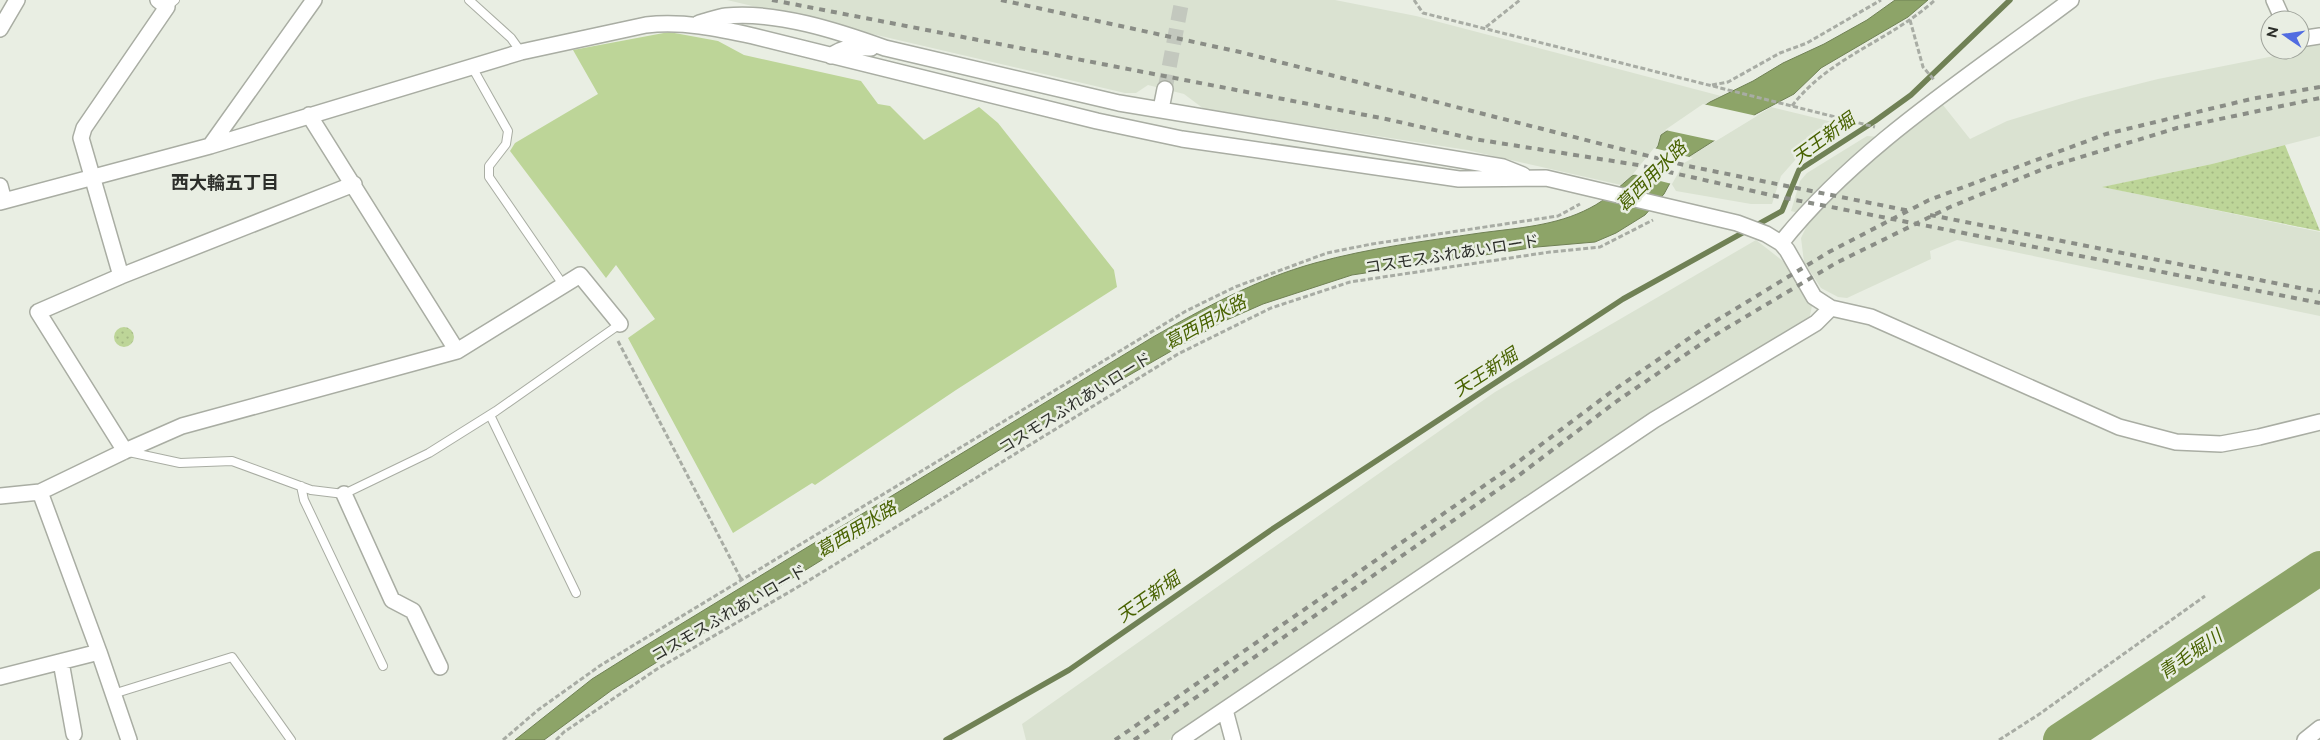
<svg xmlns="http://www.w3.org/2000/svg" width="2320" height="740" viewBox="0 0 2320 740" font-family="Raleway,'Noto Sans JP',sans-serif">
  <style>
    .built { fill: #dae2d1 }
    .grass { fill: url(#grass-dots) }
    .garden { fill: #bdd598 }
    .water { fill: #8da468; stroke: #708155 }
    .pier { fill: #e9eee3 }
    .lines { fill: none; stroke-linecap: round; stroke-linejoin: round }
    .stream { stroke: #708155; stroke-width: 5.5 }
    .river { stroke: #8da468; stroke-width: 34 }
    .minor-tunnel { stroke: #c3c8be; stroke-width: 15; stroke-dasharray: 15 8; stroke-linecap: butt }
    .service-casing { stroke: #a9ada3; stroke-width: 10 }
    .minor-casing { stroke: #a9ada3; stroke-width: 18 }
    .path { stroke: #a8aca4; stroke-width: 3; stroke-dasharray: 5 2.5; stroke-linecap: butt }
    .service { stroke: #fff; stroke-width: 8 }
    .minor { stroke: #fff; stroke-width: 15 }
    .rail { stroke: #8a8d86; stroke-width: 4; stroke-dasharray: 6 6; stroke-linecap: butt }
    .labels { text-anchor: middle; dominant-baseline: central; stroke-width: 5; stroke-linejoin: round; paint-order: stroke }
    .street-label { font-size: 16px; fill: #2c2e2a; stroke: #e9eee3 }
    .water-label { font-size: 18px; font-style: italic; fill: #486200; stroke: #e9eee3 }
    .neighbourhood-label { font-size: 18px; font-weight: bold; fill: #2c2e2a; stroke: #e9eee3 }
  </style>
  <defs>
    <pattern id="grass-dots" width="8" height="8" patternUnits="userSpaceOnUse" patternTransform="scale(1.25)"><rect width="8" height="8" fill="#bdd598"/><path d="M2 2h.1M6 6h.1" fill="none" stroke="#a3b783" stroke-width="1.8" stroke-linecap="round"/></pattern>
  </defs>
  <rect width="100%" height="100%" fill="#e9eee3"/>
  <path class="built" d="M727 0H1335L1416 16 1721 96 1661 135 1658 146 1638 175 1632 176 1621 185 1467 150 1204 109 1184 94 1148 85 1136 93H1125Z
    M2320 44V136L2212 164 2103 187 2320 232V316L1957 240 1930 251 1931 259 1847 298 1838 297 1821 288 1804 262 1801 238 1812 215 1898 139 1943 105 1970 139 2007 121 2082 98 2158 79 2289 53 2300 50 2301 46Z
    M1771 107 1849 126 1796 159 1781 176 1772 204H1751L1676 191 1670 181 1682 161Z
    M1867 136 1880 137 1799 213 1791 211 1800 181 1807 173Z
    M1756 240 1788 265 1812 306 1809 320 1609 440 1169 740H1026L1022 724 1495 392Z"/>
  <path class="grass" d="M2285 145 2320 231 2102 187 2212 164Z
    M114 337a10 10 0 1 1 20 0a10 10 0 1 1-20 0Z"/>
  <path class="garden" d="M669 32 718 41 744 55 861 81 878 104 890 106 924 140 979 107 998 123 1114 270 1117 287 956 390 815 485 812 483 733 533 628 338 655 319 616 265 606 278 510 151 515 143 598 94 573 50Z"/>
  <path class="water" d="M1895 0H1928L1908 17 1821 68 1794 94 1756 114 1682 161 1664 194 1645 215 1616 233 1595 242 1537 247 1352 275 1263 304 1222 322 1009 444 612 690 544 740H515L592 679 635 652 1153 337C1204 308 1257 279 1315 263 1369 248 1425 241 1480 233 1517 228 1556 226 1590 208 1606 200 1619 187 1632 176L1638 174 1658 146 1661 135 1710 102 1753 81 1783 63 1824 44 1867 20Z"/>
  <path class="pier" d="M1703 104 1757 116 1716 141 1665 130Z
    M1654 148 1693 158 1684 163 1672 184 1633 174Z"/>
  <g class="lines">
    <path class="stream" d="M946 740 1069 670 1271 530 1623 299 1782 211 1799 170 1875 121 1911 95 2010 0"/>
    <path class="river" d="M2060 740 2320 568"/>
    <path class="minor-tunnel" d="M1165 89 1182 0"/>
    <g class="service-casing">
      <path id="service" d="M469 0 511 38 521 52
        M167 7 175 0
        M472 67 508 131 506 144 489 166V177L564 286
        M490 415 576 593
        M129 452 180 463 232 461 311 490 344 494 429 453 496 411 620 324
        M301 486 304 500 383 666
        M113 694 232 657 291 740"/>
    </g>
    <g class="minor-casing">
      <path id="minor" d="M2274 0 2283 20
        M699 23C708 21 717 17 726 16 776 11 838 31 885 48L1119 103 1503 167 1523 175
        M0 29 17 0
        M2300 39 2320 36
        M831 56C844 46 855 47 871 48
        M1161 109 1165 89
        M309 115 457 351
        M210 146 314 0
        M0 186 4 201
        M0 202 210 146 521 52 646 25C683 21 717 28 753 36L1097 121 1182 139 1459 179 1546 178 1737 223 1766 234 1781 243 1787 250 1814 297 1831 308 1871 317 2119 427 2176 442 2221 444 2259 437 2320 422
        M1781 243C1858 146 1973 74 2071 0
        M121 276 81 138 84 128 167 7 158 0
        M125 451 38 312 121 276 354 184
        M344 494 392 600 413 611 440 667
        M0 496 40 492 125 451 182 426 457 351 580 275 620 324
        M99 652 129 740
        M61 662 74 734
        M0 677 99 652 40 492
        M1225 710 1233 740
        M1180 740 1654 420 1816 323 1831 308
        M2305 740 2320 728"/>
    </g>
    <path class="path" d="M1414 0 1423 13 1875 127
      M1910 20 1923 67 1935 81
      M1486 27 1520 0
      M1712 85 1728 82 1780 53 1807 43 1881 0
      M1792 106C1829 57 1890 41 1935 0
      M618 341 741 579
      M503 740 538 710 601 665 1186 311 1235 287 1327 253 1372 244 1558 216 1580 204
      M556 740 564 732 657 669 803 584 1178 354 1271 308 1350 282 1550 252 1600 247 1653 220
      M1999 740 2038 715 2205 596"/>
    <use href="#service" class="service"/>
    <use href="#minor" class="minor"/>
    <path class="rail" d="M772 0 1386 119 1474 139 1638 165 1775 196 2320 303
      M1001 0 1240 52 1688 166 1910 211
      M1930 215 2320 292
      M1115 740 1514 465 1611 392 1704 328 1829 252 1929 200 2106 134 2251 99 2320 87
      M1134 740 1518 476 1617 401 1710 338 1836 263 1950 207 2048 167 2177 128 2320 98"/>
  </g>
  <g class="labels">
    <g class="street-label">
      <text transform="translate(1452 254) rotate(-9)">コスモスふれあいロード</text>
      <text transform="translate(1075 403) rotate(-32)">コスモスふれあいロード</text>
      <text transform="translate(729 613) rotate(-30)">コスモスふれあいロード</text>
    </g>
    <g class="water-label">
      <text transform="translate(1823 138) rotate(-36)">天王新堀</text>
      <text transform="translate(1651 176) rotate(-45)">葛西用水路</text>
      <text transform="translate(1205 322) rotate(-29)">葛西用水路</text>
      <text transform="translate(1485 372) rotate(-33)">天王新堀</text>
      <text transform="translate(856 529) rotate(-31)">葛西用水路</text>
      <text transform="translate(1148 597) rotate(-35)">天王新堀</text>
      <text transform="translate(2190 654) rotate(-34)">青毛堀川</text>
    </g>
    <g class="neighbourhood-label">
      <text x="225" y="182">西大輪五丁目</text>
    </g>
  </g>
  <g transform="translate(2285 35) rotate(283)"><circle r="24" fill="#e9eee3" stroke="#9da199"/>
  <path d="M0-4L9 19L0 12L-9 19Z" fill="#516ce1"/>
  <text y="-8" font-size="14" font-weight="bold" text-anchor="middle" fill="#2c2e2a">N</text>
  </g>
</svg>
